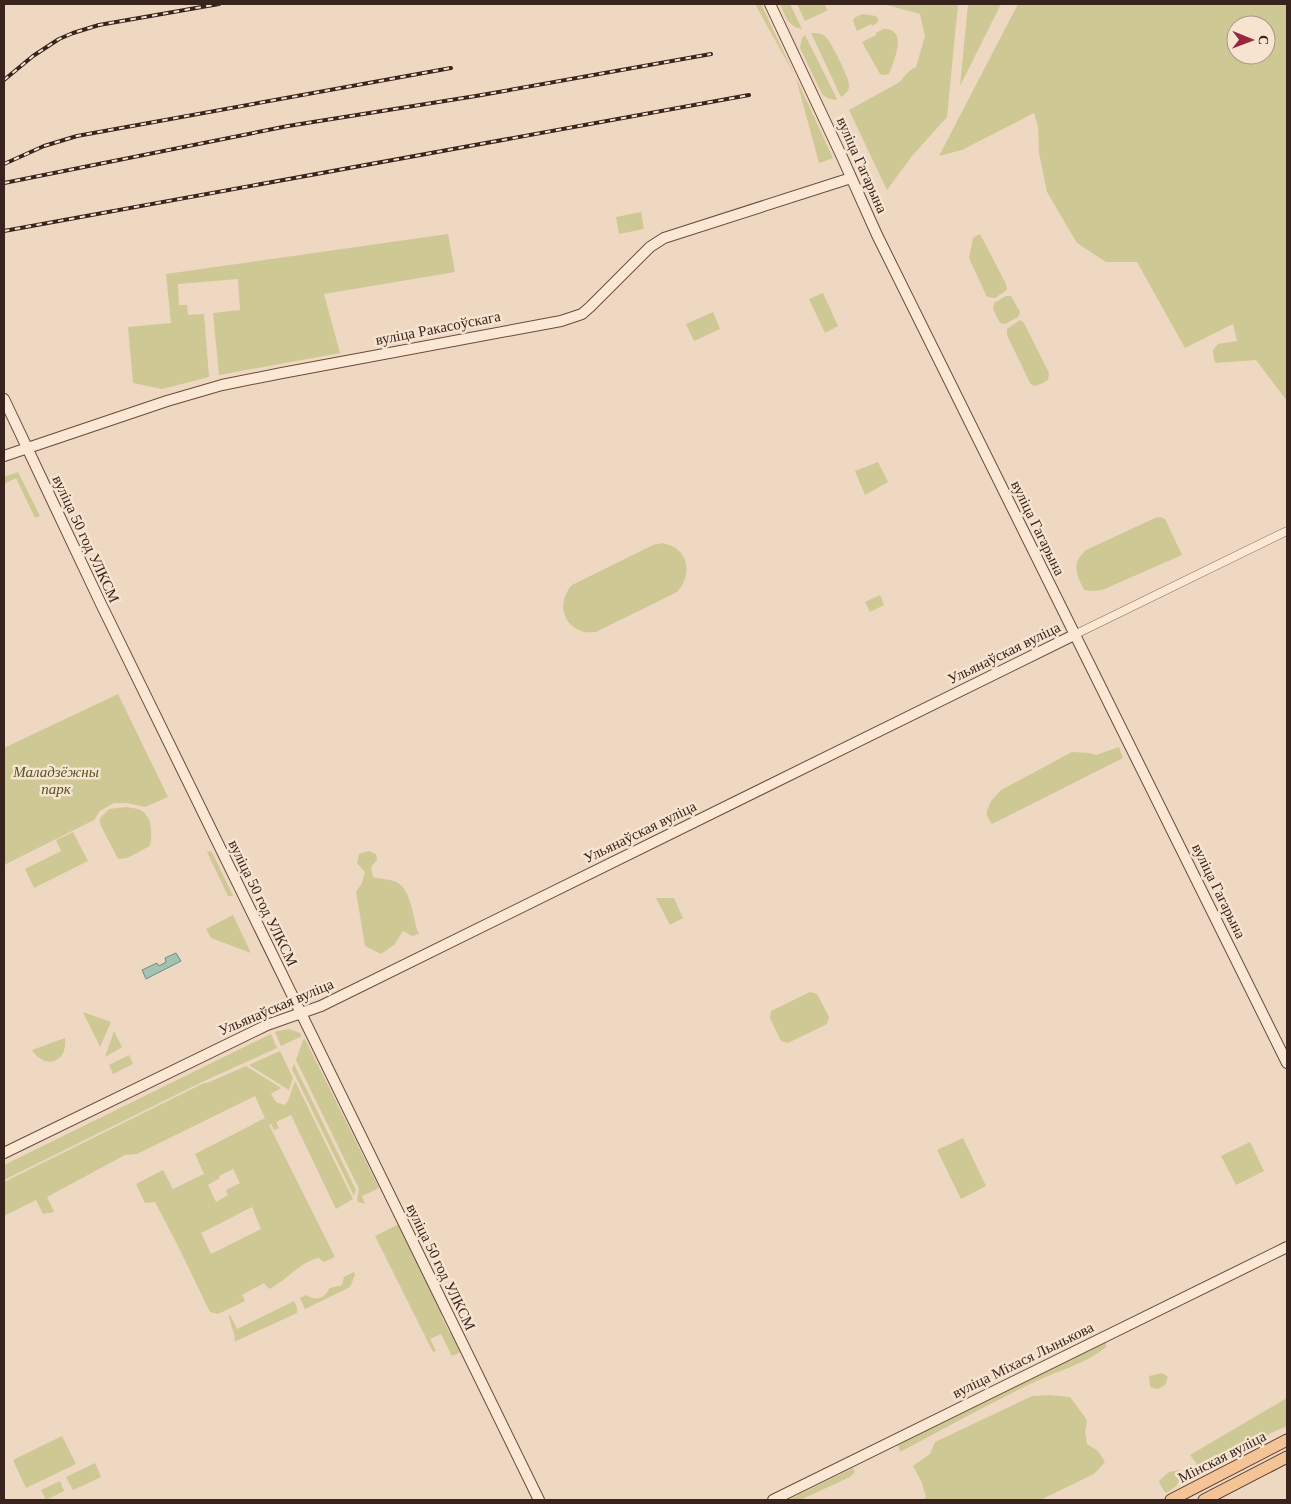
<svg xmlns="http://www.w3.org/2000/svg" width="1291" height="1504" viewBox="0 0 1291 1504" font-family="Georgia,serif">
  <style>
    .green { fill: #cdc894; fill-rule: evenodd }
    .water { fill: #a4c1b2; stroke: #6a8f7e }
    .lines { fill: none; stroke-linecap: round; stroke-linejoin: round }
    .street-casing { stroke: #896858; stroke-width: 9 }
    .secondary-casing { stroke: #6b493b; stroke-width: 12 }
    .primary-casing { stroke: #56372c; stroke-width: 13 }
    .street { stroke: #fae7d4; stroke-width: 8 }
    .secondary { stroke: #fae7d4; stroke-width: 10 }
    .primary { stroke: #f4c497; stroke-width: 11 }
    .rail-casing { stroke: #38241d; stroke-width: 4 }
    .rail { stroke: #f6e4d0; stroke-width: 2; stroke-dasharray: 5.5; stroke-linecap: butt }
    .labels { text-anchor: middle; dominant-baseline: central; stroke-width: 5; stroke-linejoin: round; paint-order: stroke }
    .street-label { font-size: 15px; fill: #38241d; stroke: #f6e4d0 }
    .park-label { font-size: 15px; font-style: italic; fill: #535523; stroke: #f6e4d0 }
  </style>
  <rect width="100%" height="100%" fill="#efd8c1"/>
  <path class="green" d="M755 4H761L795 76Z
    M780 4H790L802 29C788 27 785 15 780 4Z
    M797 4H824L828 10 805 21Z
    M886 4H958L947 117 912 156 887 190 849 110 898 83C905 77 908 70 916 67L925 36 920 14 887 5Z
    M968 4H1001L960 86Z
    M1018 4H1287V401L1256 360 1216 363 1214 360 1213 350 1218 344 1237 341 1233 324 1185 348 1137 262H1106L1077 243 1047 192 1039 153 1038 127 1034 113 962 150 939 156ZM1236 25H1266V55H1236Z
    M862 14 876 16 878 19V22L872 26 871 24 857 31 853 21 854 18Z
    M883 29C909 28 894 61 889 74L883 75 880 74 862 42 876 35V33Z
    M811 33C816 33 822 33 826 37 831 42 849 78 849 84 850 90 846 94 841 97Z
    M805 35 837 99 835 100 827 98 822 94 800 48 802 38Z
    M796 78 833 158 820 163H819Z
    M641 212 644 229 619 234 616 217Z
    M448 234 455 272 324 294 340 353 219 375 213 313 240 310 238 279 178 284 179 305H187L188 315 204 314 209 377 162 389 133 383 128 327 171 323 166 274Z
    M980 234 1006 284 1007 290 995 298 987 297 969 258 973 238Z
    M823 293 838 326 825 333 809 299Z
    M1006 296H1011L1020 312 1018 317 1005 324 1000 323 993 309 994 303Z
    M713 312 720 329 694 341 686 324Z
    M1020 320 1024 323 1049 373 1048 380C1042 383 1035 389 1030 383L1007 335V329Z
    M878 462 888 482 865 495 855 471Z
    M18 472 40 516 35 518 16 478 4 484V477Z
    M1161 517 1165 519 1182 555 1102 590 1092 591 1084 590C1076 573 1071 564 1086 550L1155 518Z
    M663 543C668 545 674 546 678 550 691 561 688 581 677 592L596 632C567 636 553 606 572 585L653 545Z
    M880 595 884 605 870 612 865 602Z
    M118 694 168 797 145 807 127 803H114L100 811 94 820 4 865V748Z
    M1119 747 1123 758 992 824 987 816V811L991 801 1001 790 1072 752 1089 753 1096 755Z
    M126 807C131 808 138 808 142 811 153 819 152 834 150 846L127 858 118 859 100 824V818L109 809Z
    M73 832 88 861 34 888 25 869 61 851 56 840Z
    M209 851 212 852 233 896H228L207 852Z
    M368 851 376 854 377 860 371 867 373 877C380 879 390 879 396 882 413 890 412 920 419 934L412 936 403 931 394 945 381 954 365 946 356 891 361 885 365 872 357 863 359 854Z
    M656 898H674L683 918 670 925Z
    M233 915 251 953 211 938 206 929Z
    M810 992 817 994 829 1017 827 1024 788 1043 781 1041 770 1018 771 1011Z
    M83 1012 111 1022 100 1047Z
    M289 1029 300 1033 302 1036 281 1046 275 1032Z
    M114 1031 122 1047 105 1057Z
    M271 1034 277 1048 202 1082 4 1180V1165Z
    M65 1038C68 1062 46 1071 32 1050Z
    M305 1039 379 1188 362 1196 365 1204 358 1202 357 1199 359 1189 296 1060 303 1040Z
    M280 1051 293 1078 289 1090 249 1065Z
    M129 1055 133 1064 113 1074 109 1065Z
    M294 1064 356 1190 354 1196 292 1069Z
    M246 1066 281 1088 271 1094 276 1102 284 1105 288 1101 295 1081 353 1199 336 1209 291 1115 276 1122 279 1128 274 1130 271 1124 269 1125 335 1257 324 1262 319 1258C301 1261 286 1281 269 1289L264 1283 242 1295 245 1301 218 1314 210 1312 177 1244 155 1202 145 1203 136 1184 163 1170 173 1189 204 1174 195 1154 265 1118 255 1096 137 1154 125 1155 47 1197 54 1212 43 1214 36 1200 4 1216V1182L204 1083H207ZM233 1169 240 1183 226 1190 228 1195 216 1202 208 1185 220 1178 219 1176ZM252 1207 261 1229 211 1254 201 1233Z
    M963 1138 986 1186 961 1199 937 1150Z
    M1250 1142 1264 1171 1236 1185 1221 1156Z
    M403 1222 444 1307 441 1315 449 1332 457 1334 465 1350 452 1356 441 1334 430 1339 436 1351 433 1352 375 1236Z
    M354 1272 355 1275 350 1287 305 1309 300 1298 306 1295C312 1299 320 1300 325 1295 327 1293 328 1290 330 1288L342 1285 344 1277Z
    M294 1301 297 1308V1313L234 1342 235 1338 229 1317 230 1315 237 1329Z
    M1106 1342V1347C1087 1363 1063 1369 1041 1379 993 1401 947 1427 900 1452L898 1445 1026 1379 1099 1344Z
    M1162 1373 1168 1377 1165 1385 1158 1389 1150 1387 1149 1376Z
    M1049 1395 1070 1397 1087 1420 1085 1432 1087 1444 1098 1451 1105 1462 1094 1474 1040 1500H923L926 1497 922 1483 913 1466 930 1454 935 1442 1032 1396Z
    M1287 1398V1426L1271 1433 1245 1452 1195 1478 1190 1473 1197 1464 1190 1455Z
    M62 1436 76 1464 26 1488 13 1460Z
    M95 1463 101 1477 73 1490 66 1477Z
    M853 1468 855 1472 850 1477 800 1500H788Z
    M1180 1470C1182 1483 1176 1487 1166 1493L1162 1488 1159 1481 1169 1472Z
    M60 1481 64 1491 46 1500 41 1490Z"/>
  <path class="water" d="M176 953 181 961 146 979 142 970 157 963 159 966 166 962 165 958Z"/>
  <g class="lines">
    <g class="street-casing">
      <path id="street" d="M1074 635 1287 531"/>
    </g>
    <g class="secondary-casing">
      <path id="secondary" d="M770 4 842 157 877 235 1287 1063
        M4 399 101 604 539 1500
        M4 456 167 401 222 385 282 373 561 321 582 314 590 307 650 247 664 238 851 178
        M4 1153 267 1025 321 1006 1074 635
        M773 1500 1287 1247"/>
    </g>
    <g class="primary-casing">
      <path id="primary" d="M1171 1500 1287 1440
        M1204 1500 1287 1457"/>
    </g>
    <use href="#street" class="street"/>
    <use href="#secondary" class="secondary"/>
    <use href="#primary" class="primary"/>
    <g class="rail-casing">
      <path id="rail" d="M4 80 33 56 59 39 73 33 99 25 219 4
        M4 164 44 146 77 136 451 68
        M4 183 288 126 476 96 711 54
        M4 231 749 95"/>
    </g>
    <use href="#rail" class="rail"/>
  </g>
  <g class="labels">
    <g class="street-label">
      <text transform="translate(862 165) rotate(66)">вуліца Гагарына</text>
      <text transform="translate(438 328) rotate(-11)">вуліца Ракасоўскага</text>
      <text transform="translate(1038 528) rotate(64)">вуліца Гагарына</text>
      <text transform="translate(86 539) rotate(65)">вуліца 50 год УЛКСМ</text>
      <text transform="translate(1004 653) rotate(-26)">Ульянаўская вуліца</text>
      <text transform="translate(640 832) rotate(-26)">Ульянаўская вуліца</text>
      <text transform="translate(1219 891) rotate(64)">вуліца Гагарына</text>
      <text transform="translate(263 903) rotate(64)">вуліца 50 год УЛКСМ</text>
      <text transform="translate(276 1007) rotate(-23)">Ульянаўская вуліца</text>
      <text transform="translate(441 1267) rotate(64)">вуліца 50 год УЛКСМ</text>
      <text transform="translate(1023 1360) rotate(-26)">вуліца Міхася Лынькова</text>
      <text transform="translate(1222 1457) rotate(-27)">Мінская вуліца</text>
    </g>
    <g class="park-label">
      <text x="56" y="772">Маладзёжны<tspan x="56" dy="17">парк</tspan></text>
    </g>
  </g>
  <rect width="1291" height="1504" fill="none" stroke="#38241d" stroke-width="10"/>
  <g transform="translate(1251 40) rotate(91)"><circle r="24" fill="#f6e4d0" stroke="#aa9788"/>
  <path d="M0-4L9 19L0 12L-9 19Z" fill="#9a263f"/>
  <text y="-8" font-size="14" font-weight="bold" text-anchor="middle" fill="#38241d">С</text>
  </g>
</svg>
